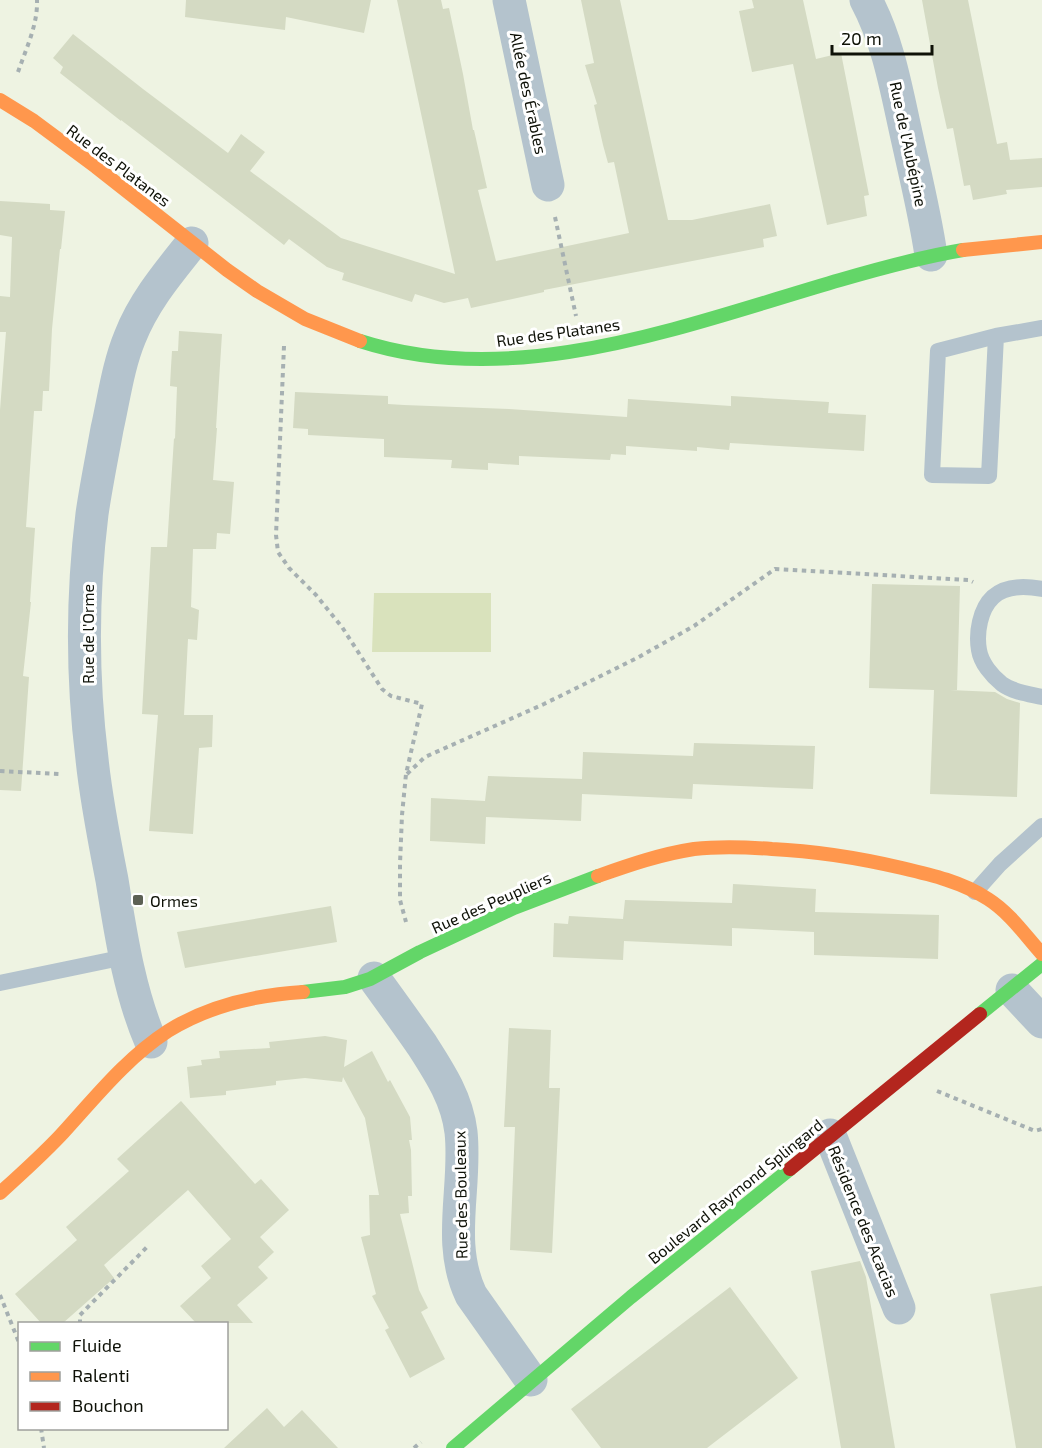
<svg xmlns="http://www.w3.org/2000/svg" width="1042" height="1448" viewBox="0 0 1042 1448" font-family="'Exo 2',sans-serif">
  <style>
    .green { fill: #d9e2bc }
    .building { fill: #d4dac3 }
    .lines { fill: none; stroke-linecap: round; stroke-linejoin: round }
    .path { stroke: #a6b0b2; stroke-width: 4; stroke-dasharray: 4.5 4.5; stroke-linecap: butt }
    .lane { stroke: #b4c3cd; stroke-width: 16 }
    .street { stroke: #b4c3cd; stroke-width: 33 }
    .fast { stroke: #63d668; stroke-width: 14 }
    .slow { stroke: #ff974d; stroke-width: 14 }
    .jam { stroke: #b3261e; stroke-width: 14 }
    .poi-dot { fill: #5c6054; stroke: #fff; stroke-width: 2 }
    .labels { text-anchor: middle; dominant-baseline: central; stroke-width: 6; stroke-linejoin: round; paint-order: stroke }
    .street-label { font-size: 16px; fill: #0e1107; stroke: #fff }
    .poi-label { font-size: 16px; fill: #0e1107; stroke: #fff; text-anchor: start }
  </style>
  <rect width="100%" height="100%" fill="#eef3e2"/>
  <path class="green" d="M374 593H491V652H372Z"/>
  <path class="building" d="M186 0H371L364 33 286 17 285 30 185 17Z
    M397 0H441L443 9 449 8 463 74 473 130H474L487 188 478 190 496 261 629 233 614 162 608 163 603 145 594 105 597 104 585 65 594 63 581 0H620L668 220H692L770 204 777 236 763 239 764 247 544 290V292L471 308 468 298 444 303 415 294 412 302 342 280 344 273 327 267 289 239 284 245 121 120V121L60 73 63 67 53 58 73 34 143 89 228 153 241 134 265 152 250 171 341 238 455 274Z
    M752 0H803L816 59 841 53 869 195 864 196 867 216 827 225 793 64 752 72 739 11 754 8Z
    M922 0H968L997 144 1007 142 1010 160 1042 158V187L1006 190 1007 194 973 200 970 185 964 186 953 128 947 129 938 88Z
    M0 201 50 204V210L65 211 61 249H60L52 329 49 391H43L42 411H34L26 527 35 528 30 602H31L23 676 29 677 21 791 0 790V410L6 332H0V296L10 297 12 237 0 235Z
    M179 331 222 334 216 428H217L213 480 234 482 230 534 217 533 216 549H193L191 607 199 610 197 640 188 639 184 715H213L212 747 199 748 193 834 149 831 158 715 142 714 151 547H167L174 438 175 439 177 387 170 386 171 367 172 351H178Z
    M295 392 388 396V404L404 405 509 409 627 417 628 399 731 406V396L829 402 828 413 866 415 864 451 730 443 729 450 697 447V451L626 446V455L611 454 610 460 519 456V465L488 463V470L451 468 452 460 384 457V439L308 435V429L293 428Z
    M872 584 960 586 957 690H950L995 692 1007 699 1020 703 1017 797 930 794 934 690 869 688Z
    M694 743 815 746 813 789 693 784 692 799 582 794 581 821 486 817 485 844 430 841 431 798 485 801 488 776 582 779 583 752 693 756Z
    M733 884 816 889 815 912 939 915 938 959 814 955V932L732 928V946L624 941 623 960 553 957 554 923 568 924 569 916 623 919 625 900 732 903Z
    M331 906 337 942 185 968 177 932Z
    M509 1028 551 1030 549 1088H560L552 1253 510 1250 515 1127H504Z
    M325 1036 347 1040 344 1067 372 1051 388 1082 390 1080 410 1117 412 1140H409L411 1150 412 1196H408L409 1213 400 1214 419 1290 428 1308 421 1312 445 1359 410 1378 385 1330 389 1328 372 1296 376 1294 361 1237 370 1235 369 1195H379L365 1118 343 1077 342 1082 305 1078 276 1081V1085L226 1091V1095L190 1098 187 1067 202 1065 201 1060 220 1058 219 1051 270 1048 269 1042Z
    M181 1101 255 1184 261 1179 289 1210 260 1237 274 1252 258 1267 268 1278 237 1305 253 1323H196L180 1306 211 1278 201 1266 231 1239 188 1190 104 1265 114 1278 63 1323H41L15 1294 77 1240 66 1227 129 1171 117 1159Z
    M860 1261 866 1277 895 1448H841L811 1271Z
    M1042 1286V1448H1016L990 1294Z
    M730 1287 798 1378 707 1448H601L571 1409Z
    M267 1408 284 1427 302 1410 338 1448H224Z"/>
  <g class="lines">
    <path class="path" d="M18 72C26 49 38 24 37 0
      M555 217 576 316
      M284 346 276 535 278 552 289 568 316 595 342 627 382 689 391 696 422 704 406 774 402 815 400 864V900L406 922
      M0 771 59 774
      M407 774 425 757 544 704 637 658 694 626 775 569 969 580 973 582
      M937 1091 1035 1131 1042 1129
      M0 1295 20 1345
      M80 1324V1315L149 1245
      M41 1428 44 1448
      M414 1448 421 1442"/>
    <path class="lane" d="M996 336 989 476 932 475 938 351 996 336 1042 328
      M1042 589C1026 586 1006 585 993 597 980 609 976 633 979 650 981 663 992 676 1002 684 1013 692 1029 694 1042 697
      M975 892 1000 864 1042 826
      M0 983 125 957"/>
    <path class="street" d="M509 0 548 185
      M866 0C888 41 896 88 906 133 915 174 925 214 931 255
      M374 978C390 1000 406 1022 422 1045 440 1073 457 1099 461 1132 467 1187 446 1242 471 1295L531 1380
      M1012 990 1042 1022
      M151 1042C129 991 121 935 112 880 104 839 96 799 92 759 82 678 82 595 92 514 96 486 102 457 107 429 114 398 118 366 130 337 144 301 169 272 192 243
      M830 1135 899 1308"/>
    <path class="fast" d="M360 341C517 392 688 324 840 280 881 268 921 257 963 250
      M303 992 345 987 370 979 420 952 514 908 598 876
      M980 1014 1042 964
      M453 1448 631 1297 790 1169"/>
    <path class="slow" d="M0 100 34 121 96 167 227 270 257 291 305 319 360 341
      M963 250 1042 242
      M598 876C629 865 661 854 694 849 720 846 746 847 772 849 816 851 859 858 902 868 932 875 962 882 988 899 1010 913 1025 935 1042 954
      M0 1193C20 1175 41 1156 60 1136 94 1099 125 1059 168 1031 208 1006 256 995 303 992"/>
    <path class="jam" d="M790 1169 980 1014"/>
  </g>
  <rect class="poi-dot" x="132" y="894" width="12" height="12" rx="3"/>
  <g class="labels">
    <g class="street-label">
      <text transform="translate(529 93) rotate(78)">Allée des Érables</text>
      <text transform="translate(909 144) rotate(78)">Rue de l'Aubépine</text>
      <text transform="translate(119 165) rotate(37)">Rue des Platanes</text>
      <text transform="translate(558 332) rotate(-8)">Rue des Platanes</text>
      <text transform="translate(87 634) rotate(-90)">Rue de l'Orme</text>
      <text transform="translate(491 902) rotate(-24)">Rue des Peupliers</text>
      <text transform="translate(735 1191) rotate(-39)">Boulevard Raymond Splingard</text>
      <text transform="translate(460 1195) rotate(-91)">Rue des Bouleaux</text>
      <text transform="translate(864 1221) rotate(68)">Résidence des Acacias</text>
    </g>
    <g class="poi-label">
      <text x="150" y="900">Ormes</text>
    </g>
  </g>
  <rect x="18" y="1322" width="210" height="108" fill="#ffffff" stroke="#9fa09c" stroke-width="1.5"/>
  <rect x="30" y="1342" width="30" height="9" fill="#63d668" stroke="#9fa09c" stroke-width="1.5"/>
  <text x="72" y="1352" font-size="18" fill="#0e1107">Fluide</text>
  <rect x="30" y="1372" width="30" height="9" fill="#ff974d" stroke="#9fa09c" stroke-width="1.5"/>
  <text x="72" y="1382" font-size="18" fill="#0e1107">Ralenti</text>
  <rect x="30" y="1402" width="30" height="9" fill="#b3261e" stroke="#9fa09c" stroke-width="1.5"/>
  <text x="72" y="1412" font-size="18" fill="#0e1107">Bouchon</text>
  <path d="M832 45v9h100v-9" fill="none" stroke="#0e1107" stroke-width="3"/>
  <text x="841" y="45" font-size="18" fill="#0e1107" stroke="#ffffff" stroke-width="4.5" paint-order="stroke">20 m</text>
</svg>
